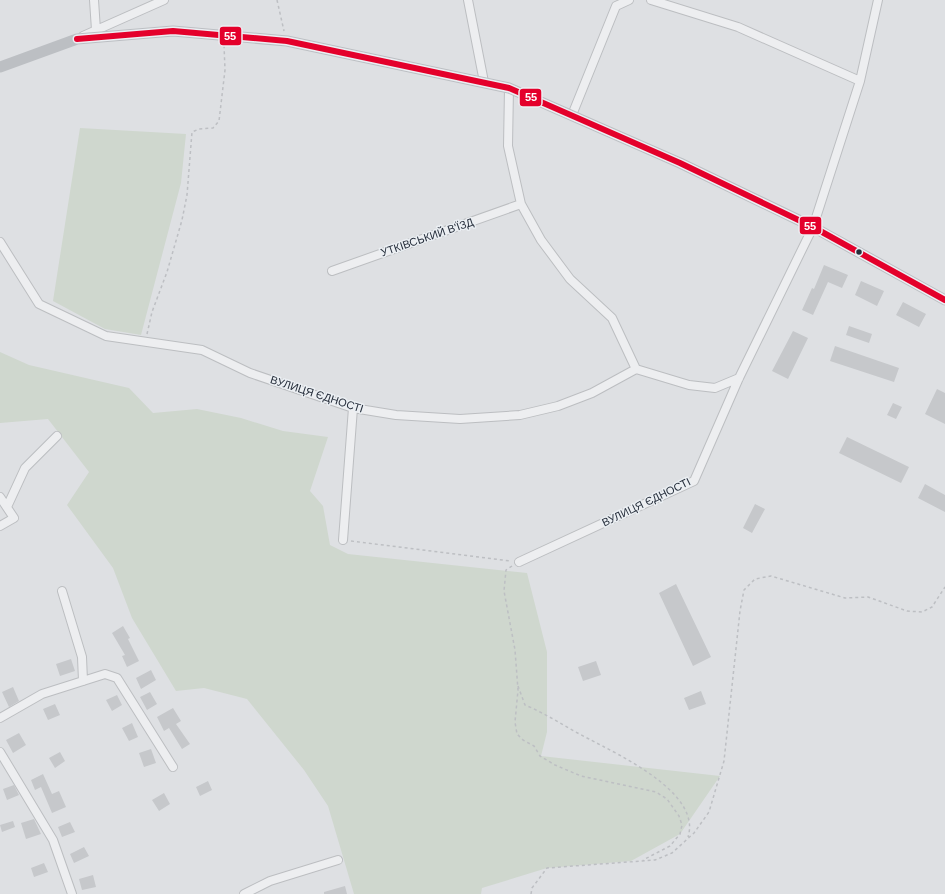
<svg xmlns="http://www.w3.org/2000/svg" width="945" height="894" viewBox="0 0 945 894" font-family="Arial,sans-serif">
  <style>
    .green { fill: #cfd7ce }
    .building { fill: #c6c8cb }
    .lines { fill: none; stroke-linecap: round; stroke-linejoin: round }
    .street-casing { stroke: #bcbec1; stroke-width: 10 }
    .path { stroke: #bdbfc3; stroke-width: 1.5; stroke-dasharray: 3 3; stroke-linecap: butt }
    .street { stroke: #edeef0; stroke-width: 8 }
    .secondary { stroke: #bcbfc3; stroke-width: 11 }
    .bus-1-casing { stroke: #ebeff3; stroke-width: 9 }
    .bus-1 { stroke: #e4002b; stroke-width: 6 }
    .bus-dot { fill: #262e3b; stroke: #ebeff3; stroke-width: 1.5 }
    .labels { text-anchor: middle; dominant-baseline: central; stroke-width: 3; stroke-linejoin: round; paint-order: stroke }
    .street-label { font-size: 11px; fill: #262e3b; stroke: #ebeff3 }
    .line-badge { stroke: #ebeff3; stroke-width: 1.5 }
    .badge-label { font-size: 11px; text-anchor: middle; font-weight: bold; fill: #fff }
  </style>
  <rect width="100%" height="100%" fill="#dee0e3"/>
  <path class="green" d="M80 128 186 134 181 183 141 335 105 329 53 301Z
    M0 352 29 365 129 388 153 413 197 409 241 418 283 431 328 437 310 491 323 506 330 545 348 554 527 573 547 652V732L541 756 720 776 680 834 631 861 547 868 482 888 481 894H354L328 806 304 770 247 699 204 688 176 691 132 618 113 568 67 505 89 472 48 419 0 423Z"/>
  <path class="building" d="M824 265 848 275 842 288 828 282 813 315 802 310 812 288 814 289Z
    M861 281 884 291 877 306 855 295Z
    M903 302 926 314 919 327 896 315Z
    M849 326 872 334 869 343 846 335Z
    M793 331 808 338 788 379 772 371Z
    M835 346 899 368 894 382 830 361Z
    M937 389 945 393V424L925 414Z
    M893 403 902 407 896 419 887 415Z
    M847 437 909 467 901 483 839 453Z
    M925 484 945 495V512L918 498Z
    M755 504 765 509 752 533 743 528Z
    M676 584 711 657 693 666 659 593Z
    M123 626 130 638 128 639 139 661 127 667 122 656 125 655 112 633Z
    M71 659 75 671 60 676 56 664Z
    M596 661 601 675 583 681 578 667Z
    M151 670 156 680 141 689 136 678Z
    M13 687 19 701 9 707 2 692Z
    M701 691 706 704 689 710 684 698Z
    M150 692 157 704 147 710 140 697Z
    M117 695 122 705 112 711 106 700Z
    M55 704 60 715 48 720 43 709Z
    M173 708 181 721 176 724 190 744 182 749 169 728 164 731 157 717Z
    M132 723 138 737 129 741 122 728Z
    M19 733 26 745 13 753 6 740Z
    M151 749 156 763 144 767 139 753Z
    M60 752 65 761 55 768 49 758Z
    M43 774 52 794 59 791 66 807 52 813 41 787 35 790 31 780Z
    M208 781 212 790 200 796 196 787Z
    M14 785 19 795 7 800 3 789Z
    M164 793 170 804 159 811 152 800Z
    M34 819 41 834 26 839 21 823Z
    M13 821 15 827 2 832 0 825Z
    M70 822 75 832 62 837 58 827Z
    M84 847 89 856 74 863 70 854Z
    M44 863 48 872 34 877 31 868Z
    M93 875 96 887 82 890 79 879Z
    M345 886 347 894H324V892Z"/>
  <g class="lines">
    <g class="street-casing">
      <path id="street" d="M94 0 96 30
        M468 0 484 82
        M651 0 738 27 860 81
        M83 36 164 0
        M509 88 508 146 521 204 541 240 570 279 612 318 636 369
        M572 115 616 6 629 0
        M0 242 39 304 106 336 202 350 250 373 353 408 396 415 460 419 520 415 558 406 592 393 636 369 689 385 715 388 739 378
        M332 271 521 204
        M0 497 14 518 0 526
        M7 507 25 468 57 436
        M343 540 353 408
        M519 562 694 481 739 378 813 227 860 81 878 0
        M62 591 82 657 83 681
        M0 718 42 694 105 674 117 678 173 767
        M0 752 53 840 72 894
        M244 894 270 881 338 860"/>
    </g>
    <path class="path" d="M277 0 284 31
      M147 334 152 312 167 272 182 220 187 195 192 132 199 129 213 128 219 121 225 70 224 45
      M351 541 510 561
      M512 566 506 570 504 591 515 650 518 690 515 722 517 734 523 740 534 746 540 756 555 765 581 776 656 792 667 799 679 816 682 825 680 834 670 846 643 860
      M518 686 525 705C547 714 567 728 589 739 619 755 702 793 688 837
      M531 894 532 888 547 868 655 860 672 853 694 833 709 812 724 761 740 611 744 590 755 579 771 576 845 598 868 597 907 611 922 612 932 607 945 587"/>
    <use href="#street" class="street"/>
    <path class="secondary" d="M0 67 77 39 173 31 287 41 509 88 680 163 813 227 945 300"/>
    <g class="bus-1-casing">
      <path id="bus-1" d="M77 39 173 31 287 41 509 88 680 163 813 227 945 300"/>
    </g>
    <use href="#bus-1" class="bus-1"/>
  </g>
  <circle class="bus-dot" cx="859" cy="252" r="3.5"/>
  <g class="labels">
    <g class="street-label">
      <text transform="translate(427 237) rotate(-19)">УТКІВСЬКИЙ В'ЇЗД</text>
      <text transform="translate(317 394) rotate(18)">ВУЛИЦЯ ЄДНОСТІ</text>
      <text transform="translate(646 502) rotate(-26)">ВУЛИЦЯ ЄДНОСТІ</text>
    </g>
  </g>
  <g class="line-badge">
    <rect x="219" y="26" width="23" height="20" rx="4" fill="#e4002b"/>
    <rect x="519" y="88" width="23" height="19" rx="4" fill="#e4002b"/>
    <rect x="799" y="216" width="23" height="19" rx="4" fill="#e4002b"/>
  </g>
  <g class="badge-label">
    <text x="230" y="40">55</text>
    <text x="531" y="101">55</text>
    <text x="810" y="230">55</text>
  </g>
</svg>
